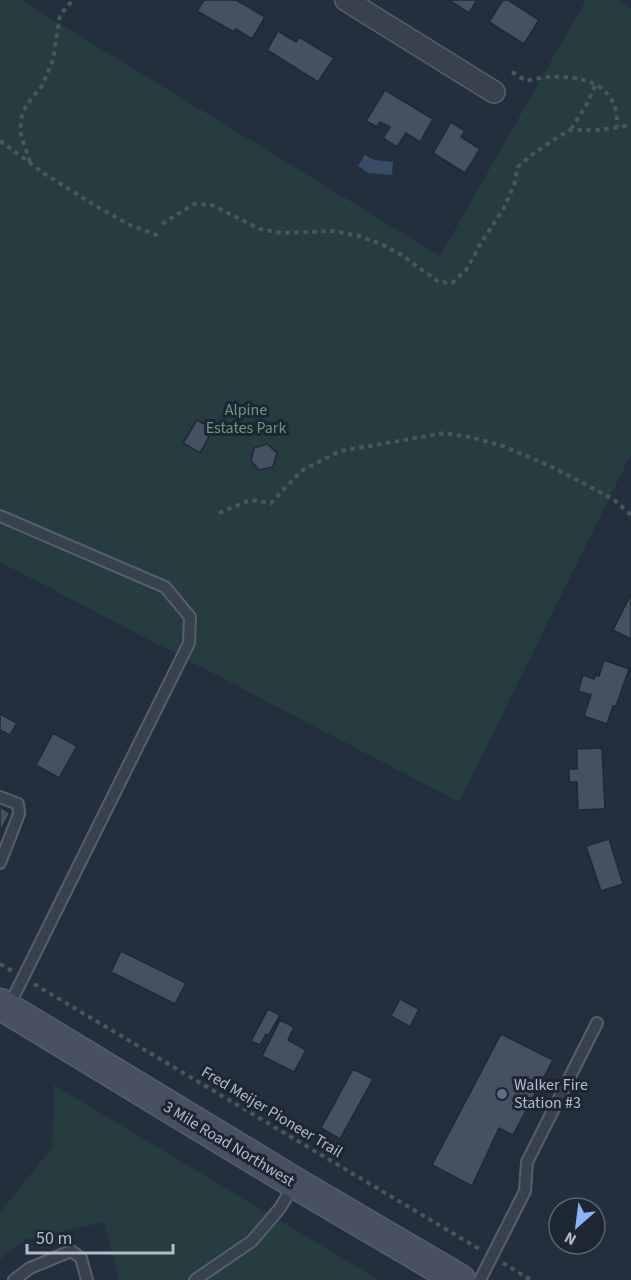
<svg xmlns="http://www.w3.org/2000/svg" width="631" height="1280" viewBox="0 0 631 1280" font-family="'Source Sans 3',sans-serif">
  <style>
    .green { fill: #263c3f }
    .water { fill: #394c67 }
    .building { fill: #455162; stroke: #1f2835; stroke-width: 1.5 }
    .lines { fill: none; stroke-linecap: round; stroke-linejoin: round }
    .lane-casing { stroke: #565f6c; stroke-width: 14 }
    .street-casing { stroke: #565f6c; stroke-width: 24 }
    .secondary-casing { stroke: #565f6c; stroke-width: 33 }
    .path { stroke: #44595c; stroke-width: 4; stroke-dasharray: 4.5 4.5; stroke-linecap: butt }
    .lane { stroke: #38414e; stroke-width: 10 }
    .street { stroke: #38414e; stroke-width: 21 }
    .secondary { stroke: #465061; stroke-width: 30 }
    .service-dot { fill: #5c6f8a; stroke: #1d2633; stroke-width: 2 }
    .labels { text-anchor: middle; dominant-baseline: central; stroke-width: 6; stroke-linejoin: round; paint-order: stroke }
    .park-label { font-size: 16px; fill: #6b9a76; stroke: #1d2633 }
    .poi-label { font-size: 16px; fill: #b4bcc9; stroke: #1d2633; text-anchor: start }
    .street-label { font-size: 16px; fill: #b4bcc9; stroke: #1d2633 }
  </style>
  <rect width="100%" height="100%" fill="#242f3e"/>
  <path class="green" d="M0 0H21L440 256 586 0H617L631 9V454L459 802 0 562Z
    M54 1085 379 1280H119L104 1222 25 1240 0 1259V1212L52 1148Z"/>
  <path class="water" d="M365 155 374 160 393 162 392 175 368 173 358 166Z"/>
  <path class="building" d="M204 0H236L265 17 252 39 236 29 234 32 197 11Z
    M449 0H477L469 13Z
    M503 0H508L539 20 524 44 489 22Z
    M278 31 296 42 299 37 334 58 318 82 267 50Z
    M385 90 433 119 420 142 406 133 397 147 383 138 390 127 380 122 377 127 366 121Z
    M451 122 465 131 461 137 480 149 465 173 433 153Z
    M197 420 213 429 200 453 183 443Z
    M267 444 277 453 273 467 259 470 251 461 254 448Z
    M631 594V639L613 630Z
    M604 660 629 669 616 706H613L607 724 584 716 591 695 578 691 583 675 594 679 596 675 599 676Z
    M0 714 17 723 10 735 0 730Z
    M53 733 77 746 59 778 36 765Z
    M602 748 605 809 578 810 577 782H569V769H577V749Z
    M0 807 10 813 1 830 0 829Z
    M609 839 623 884 601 891 586 846Z
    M121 951 186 983 175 1004 111 972Z
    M400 999 419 1009 410 1027 391 1016Z
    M268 1009 280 1015 268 1036 266 1034 260 1045 251 1041Z
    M280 1020 294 1027 288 1040 306 1050 294 1072 262 1056Z
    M501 1034 553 1060 513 1135 499 1128 472 1186 432 1165Z
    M353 1069 373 1079 340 1139 321 1128Z"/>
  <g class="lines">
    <g class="lane-casing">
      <path id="lane" d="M0 516 165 587 190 617 189 643 8 1008
        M0 797 18 804 19 814 0 863
        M14 1280 30 1268 71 1251 81 1258 87 1280
        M195 1280 252 1241 280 1208 295 1183
        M480 1280 525 1191 527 1162 597 1023"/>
    </g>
    <g class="street-casing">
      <path id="street" d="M346 0 494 92"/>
    </g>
    <g class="secondary-casing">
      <path id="secondary" d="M0 1004 295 1183 460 1280"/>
    </g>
    <path class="path" d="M512 72C516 74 521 78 525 80 531 81 541 77 548 77 583 75 619 84 617 127
      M571 129 586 106 596 84
      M0 141 45 174 94 205 130 225 162 237
      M30 162 20 132 22 114 28 103 42 86 53 60 60 15 73 0
      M162 224 194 204 212 205 260 229 282 233 334 231 359 236 381 244 400 254 439 282 452 283 466 270 481 243 504 208 514 185 518 167 530 156 552 141 570 130H600L631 125
      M219 513 250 500 271 503 301 471 340 451 445 433 474 438 503 446 554 468 613 499 631 515
      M0 964 12 971
      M34 984 481 1250
      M503 1263 531 1280"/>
    <use href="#lane" class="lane"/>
    <use href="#street" class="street"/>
    <use href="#secondary" class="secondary"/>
  </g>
  <circle class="service-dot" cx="502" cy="1094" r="6"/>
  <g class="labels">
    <g class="park-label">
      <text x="246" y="410">Alpine<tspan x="246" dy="18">Estates Park</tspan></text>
    </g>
    <g class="poi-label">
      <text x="514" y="1085">Walker Fire<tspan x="514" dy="18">Station #3</tspan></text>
    </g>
    <g class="street-label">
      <text transform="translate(272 1112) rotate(31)">Fred Meijer Pioneer Trail</text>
      <text transform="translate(229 1144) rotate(31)">3 Mile Road Northwest</text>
    </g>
  </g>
  <g transform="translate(577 1226) rotate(208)"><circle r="28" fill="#1d2633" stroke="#59626f" stroke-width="1.5"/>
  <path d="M0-4.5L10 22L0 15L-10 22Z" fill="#8ab4f8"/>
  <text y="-9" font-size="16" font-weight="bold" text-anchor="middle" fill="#b4bcc9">N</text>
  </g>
  <path d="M27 1244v9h146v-9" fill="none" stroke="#b4bcc9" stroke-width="3"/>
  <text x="36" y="1244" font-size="18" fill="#b4bcc9" stroke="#1d2633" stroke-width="4.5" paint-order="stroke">50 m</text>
</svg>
